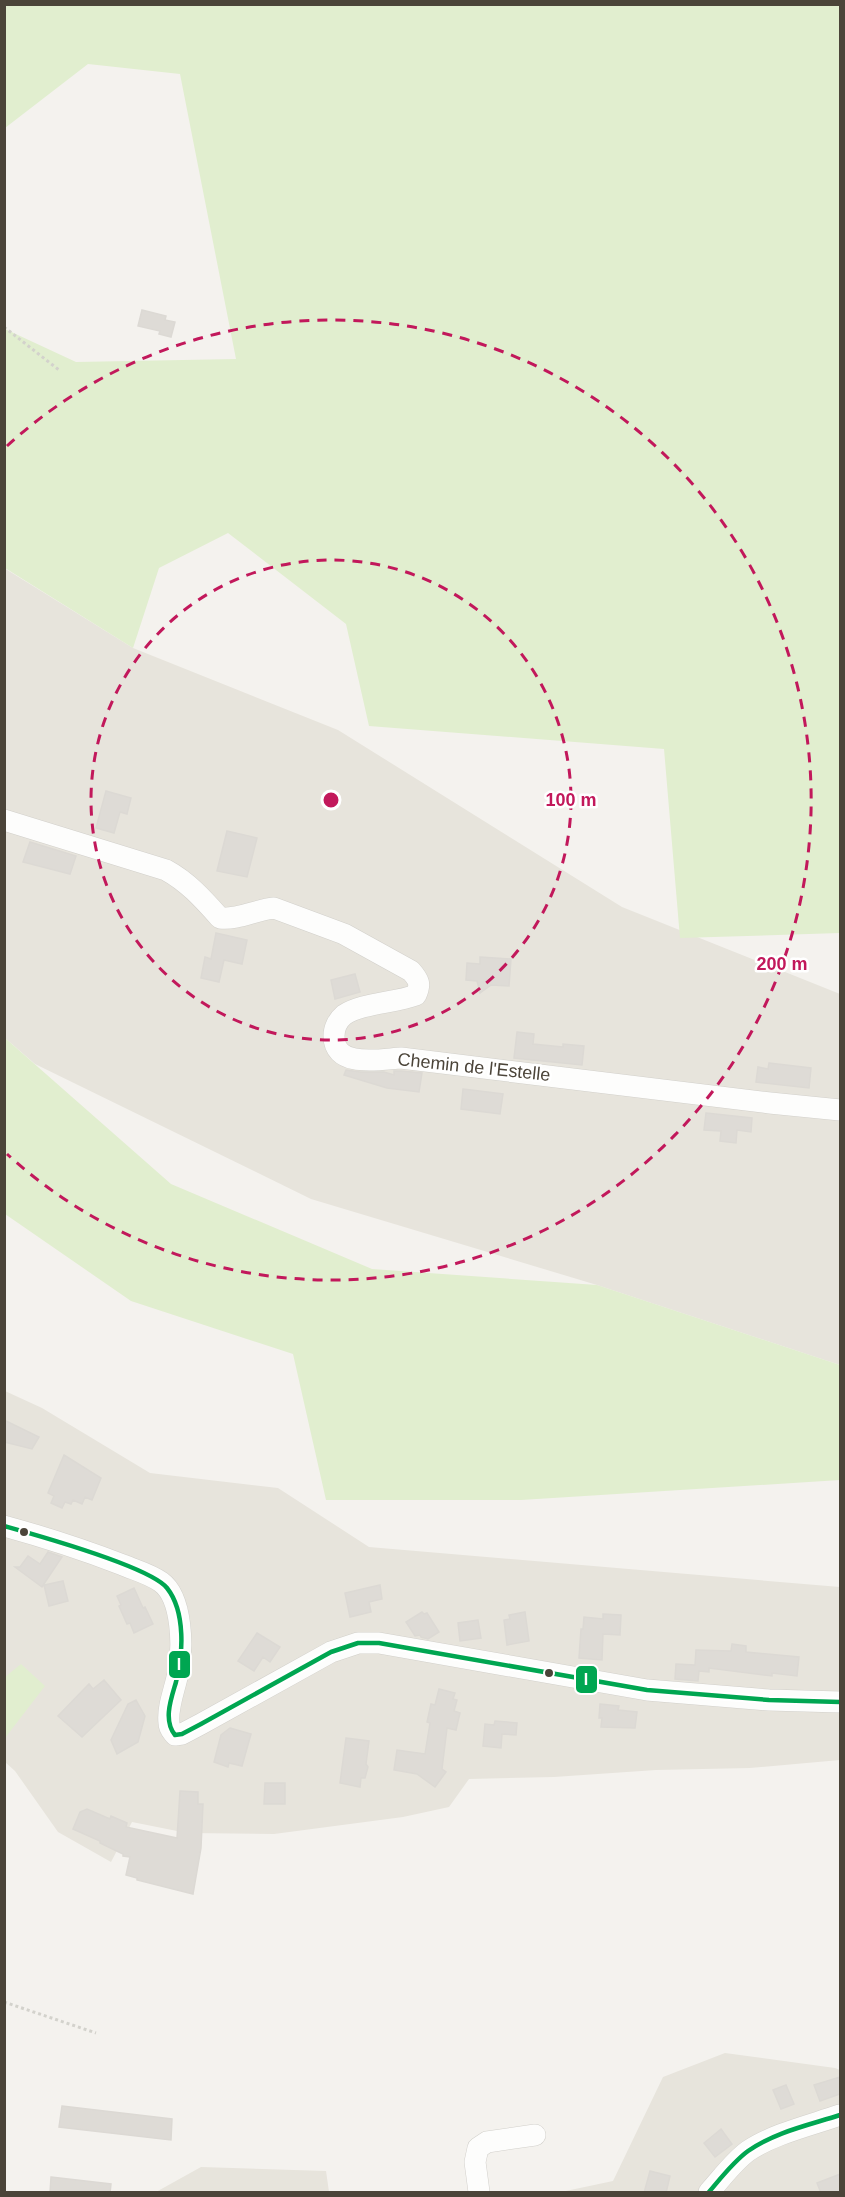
<svg xmlns="http://www.w3.org/2000/svg" width="845" height="2197" viewBox="0 0 845 2197" font-family="Arial,sans-serif">
  <style>
    .residential { fill: #e7e4dc }
    .green { fill: #e1eecf }
    .building { fill: #dedbd6; stroke: #dcd9d4; stroke-width: 1.5 }
    .lines { fill: none; stroke-linecap: round; stroke-linejoin: round }
    .minor-casing { stroke: #d2d0cb; stroke-width: 22 }
    .path { stroke: #d3d2cc; stroke-width: 3; stroke-dasharray: 3 3; stroke-linecap: butt }
    .minor { stroke: #fdfdfc; stroke-width: 21 }
    .bus-1-casing { stroke: #fff; stroke-width: 9 }
    .bus-1 { stroke: #00a651; stroke-width: 4.5 }
    .ring { fill: none; stroke: #c2185b; stroke-width: 3; stroke-dasharray: 10 8 }
    .bus-dot { fill: #4b4439; stroke: #fff; stroke-width: 2 }
    .labels { text-anchor: middle; dominant-baseline: central; stroke-width: 5; stroke-linejoin: round; paint-order: stroke }
    .street-label { font-size: 18px; fill: #4b4439; stroke: #fff }
    .centre { fill: #c2185b; stroke: #fff; stroke-width: 3 }
    .ring-label { font-size: 18px; text-anchor: middle; font-weight: bold; fill: #c2185b; stroke: #fff; stroke-width: 5; stroke-linejoin: round; paint-order: stroke }
    .line-badge { stroke: #fff; stroke-width: 2 }
    .badge-label { font-size: 16px; text-anchor: middle; font-weight: bold; fill: #fff }
  </style>
  <rect width="100%" height="100%" fill="#f4f2ee"/>
  <path class="residential" d="M4 568 133 648 338 730 622 907 840 994V1365L597 1285 311 1199 35 1064 5 1038Z
    M5 1391 42 1408 150 1473 278 1488 369 1547 840 1587V1760L750 1768 656 1770 554 1777 469 1779 449 1807 403 1817 274 1834 187 1833 132 1822 111 1862 58 1832 15 1771 5 1762Z
    M725 2053 835 2068 840 2070V2192H561L613 2181 663 2077Z
    M201 2167 326 2171 329 2192H156Z"/>
  <path class="green" d="M4 5H840V933L680 938 664 749 369 726 346 624 228 533 159 568 133 648 5 568V329L76 362 236 359 180 74 88 64 5 128Z
    M5 1038 171 1184 372 1269 597 1285 840 1365V1480L521 1500H326L293 1354 131 1301 5 1214Z
    M21 1664 45 1686 5 1738V1677Z"/>
  <path class="building" d="M142 310 166 316 165 320 175 322 171 337 159 334 160 331 138 326Z
    M106 791 131 798 127 814 120 812 114 833 96 828Z
    M227 831 257 838 247 877 217 871Z
    M30 842 76 856 70 874 23 862Z
    M216 933 247 940 242 964 224 960 219 982 201 978 205 957 211 959Z
    M480 957 511 959 509 986 491 985 480 993 477 981 466 980 467 963 480 964Z
    M355 974 360 992 335 999 331 980Z
    M517 1032 534 1034 533 1044 563 1047V1044L584 1046 582 1065 514 1058Z
    M769 1063 811 1068 809 1088 756 1082 758 1067 768 1069Z
    M346 1070 360 1072H384L394 1075V1071H401L422 1073 419 1092 387 1088 344 1075Z
    M463 1089 503 1094 500 1114 461 1109Z
    M706 1113 752 1118 751 1132 737 1130 736 1143 720 1141 721 1131 704 1130Z
    M4 1420 39 1437 32 1449 4 1442Z
    M64 1455 101 1478 92 1500 85 1497 82 1504 73 1500 71 1504 65 1502 62 1508 51 1503 54 1496 48 1493Z
    M48 1552 62 1557 42 1587 15 1567H20L28 1556 40 1564Z
    M63 1581 68 1601 49 1606 44 1585Z
    M380 1585 382 1599 369 1602 371 1612 350 1617 345 1593Z
    M134 1588 143 1608 145 1607 153 1624 134 1633 130 1623 127 1624 119 1606 121 1605 117 1596Z
    M422 1612 424 1614 427 1613 439 1632 428 1639 421 1637 420 1635 415 1636 406 1622Z
    M525 1612 529 1641 507 1645 504 1620 510 1619 509 1615Z
    M603 1614 621 1615 620 1635 603 1634 602 1660 579 1658 581 1629H583L584 1617 603 1619Z
    M478 1620 481 1638 460 1641 458 1623Z
    M257 1633 280 1647 270 1662 263 1657 254 1671 238 1661Z
    M732 1644 746 1646V1652L799 1657 797 1676 772 1673V1676L709 1668V1672L699 1671 698 1681 675 1679 676 1664 695 1665 696 1650 731 1651Z
    M104 1680 121 1700 82 1737 58 1716 89 1684 93 1689Z
    M439 1689 455 1693 453 1699 457 1700 454 1711 460 1713 456 1730 447 1728 442 1769 446 1772 435 1787 417 1774 394 1770 397 1750 425 1754 430 1723 427 1722 431 1704 435 1705Z
    M136 1700 145 1716 138 1742 117 1754 111 1740 128 1704Z
    M600 1704 619 1706 618 1710 637 1712 635 1728 601 1727 602 1718H599Z
    M495 1721 517 1723 516 1735 502 1734 501 1748 483 1746 485 1724 494 1725Z
    M230 1728 251 1734 242 1766 229 1763 228 1767 214 1762 221 1735Z
    M346 1738 369 1741 366 1764 368 1767 365 1778H361L360 1787 340 1783Z
    M265 1783H285V1804H264Z
    M180 1791 198 1792V1804H203L201 1848 193 1894 137 1880V1878L126 1875 130 1857 123 1856V1854L100 1843V1841L73 1829 80 1812 87 1809 110 1819 111 1816 127 1823 126 1827 177 1838Z
    M840 2077V2094L820 2101 814 2085Z
    M786 2085 794 2104 781 2109 773 2090Z
    M62 2106 172 2119 171 2140 59 2127Z
    M721 2129 732 2144 715 2157 704 2143Z
    M650 2171 670 2176 666 2193H644Z
    M840 2174V2193H821L817 2183Z
    M51 2177 111 2184 110 2193H50Z"/>
  <g class="lines">
    <g class="minor-casing">
      <path id="minor" d="M4 820 166 870C188 882 203 899 220 918 238 920 255 910 274 908L344 934 411 971C419 980 421 984 416 995 395 1003 362 1003 344 1015 338 1020 334 1028 334 1036 334 1069 381 1059 401 1058L770 1103 840 1110
        M4 1526C44 1537 84 1550 123 1565 135 1570 150 1574 161 1582 183 1598 183 1649 178 1673 175 1689 167 1707 169 1723 169 1729 172 1731 175 1735L182 1734 201 1724 331 1652 358 1643H379L647 1690 769 1700 840 1702
        M479 2192 475 2162 478 2148 487 2142 535 2135
        M709 2192C721 2179 733 2162 748 2151 773 2134 811 2125 840 2115"/>
    </g>
    <path class="path" d="M4 327 59 370
      M4 2002 96 2033"/>
    <use href="#minor" class="minor"/>
    <g class="bus-1-casing">
      <path id="bus-1" d="M4 1526C36 1535 149 1566 167 1588 186 1612 183 1655 176 1682 171 1699 163 1720 175 1735L182 1734 201 1724 331 1652 358 1643H379L647 1690 769 1700 840 1702
        M709 2192C721 2178 733 2162 748 2151 775 2132 809 2125 840 2115"/>
    </g>
    <use href="#bus-1" class="bus-1"/>
  </g>
  <g class="ring">
    <circle cx="331" cy="800" r="240"/>
    <path d="M7 446A480 480 0 1 1 7 1154"/>
  </g>
  <g class="bus-dot">
    <circle cx="24" cy="1532" r="5"/>
    <circle cx="549" cy="1673" r="5"/>
  </g>
  <g class="labels">
    <g class="street-label">
      <text transform="translate(474 1067) rotate(6)">Chemin de l'Estelle</text>
    </g>
  </g>
  <circle cx="331" cy="800" r="9" class="centre"/>
  <g class="ring-label">
    <text x="571" y="806">100 m</text>
    <text x="782" y="970">200 m</text>
  </g>
  <g class="line-badge">
    <rect x="168" y="1650" width="23" height="29" rx="6" fill="#00a651"/>
    <rect x="575" y="1665" width="23" height="29" rx="6" fill="#00a651"/>
  </g>
  <g class="badge-label">
    <text x="179" y="1670">I</text>
    <text x="586" y="1685">I</text>
  </g>
  <rect width="845" height="2197" fill="none" stroke="#4b4439" stroke-width="12"/>
</svg>
